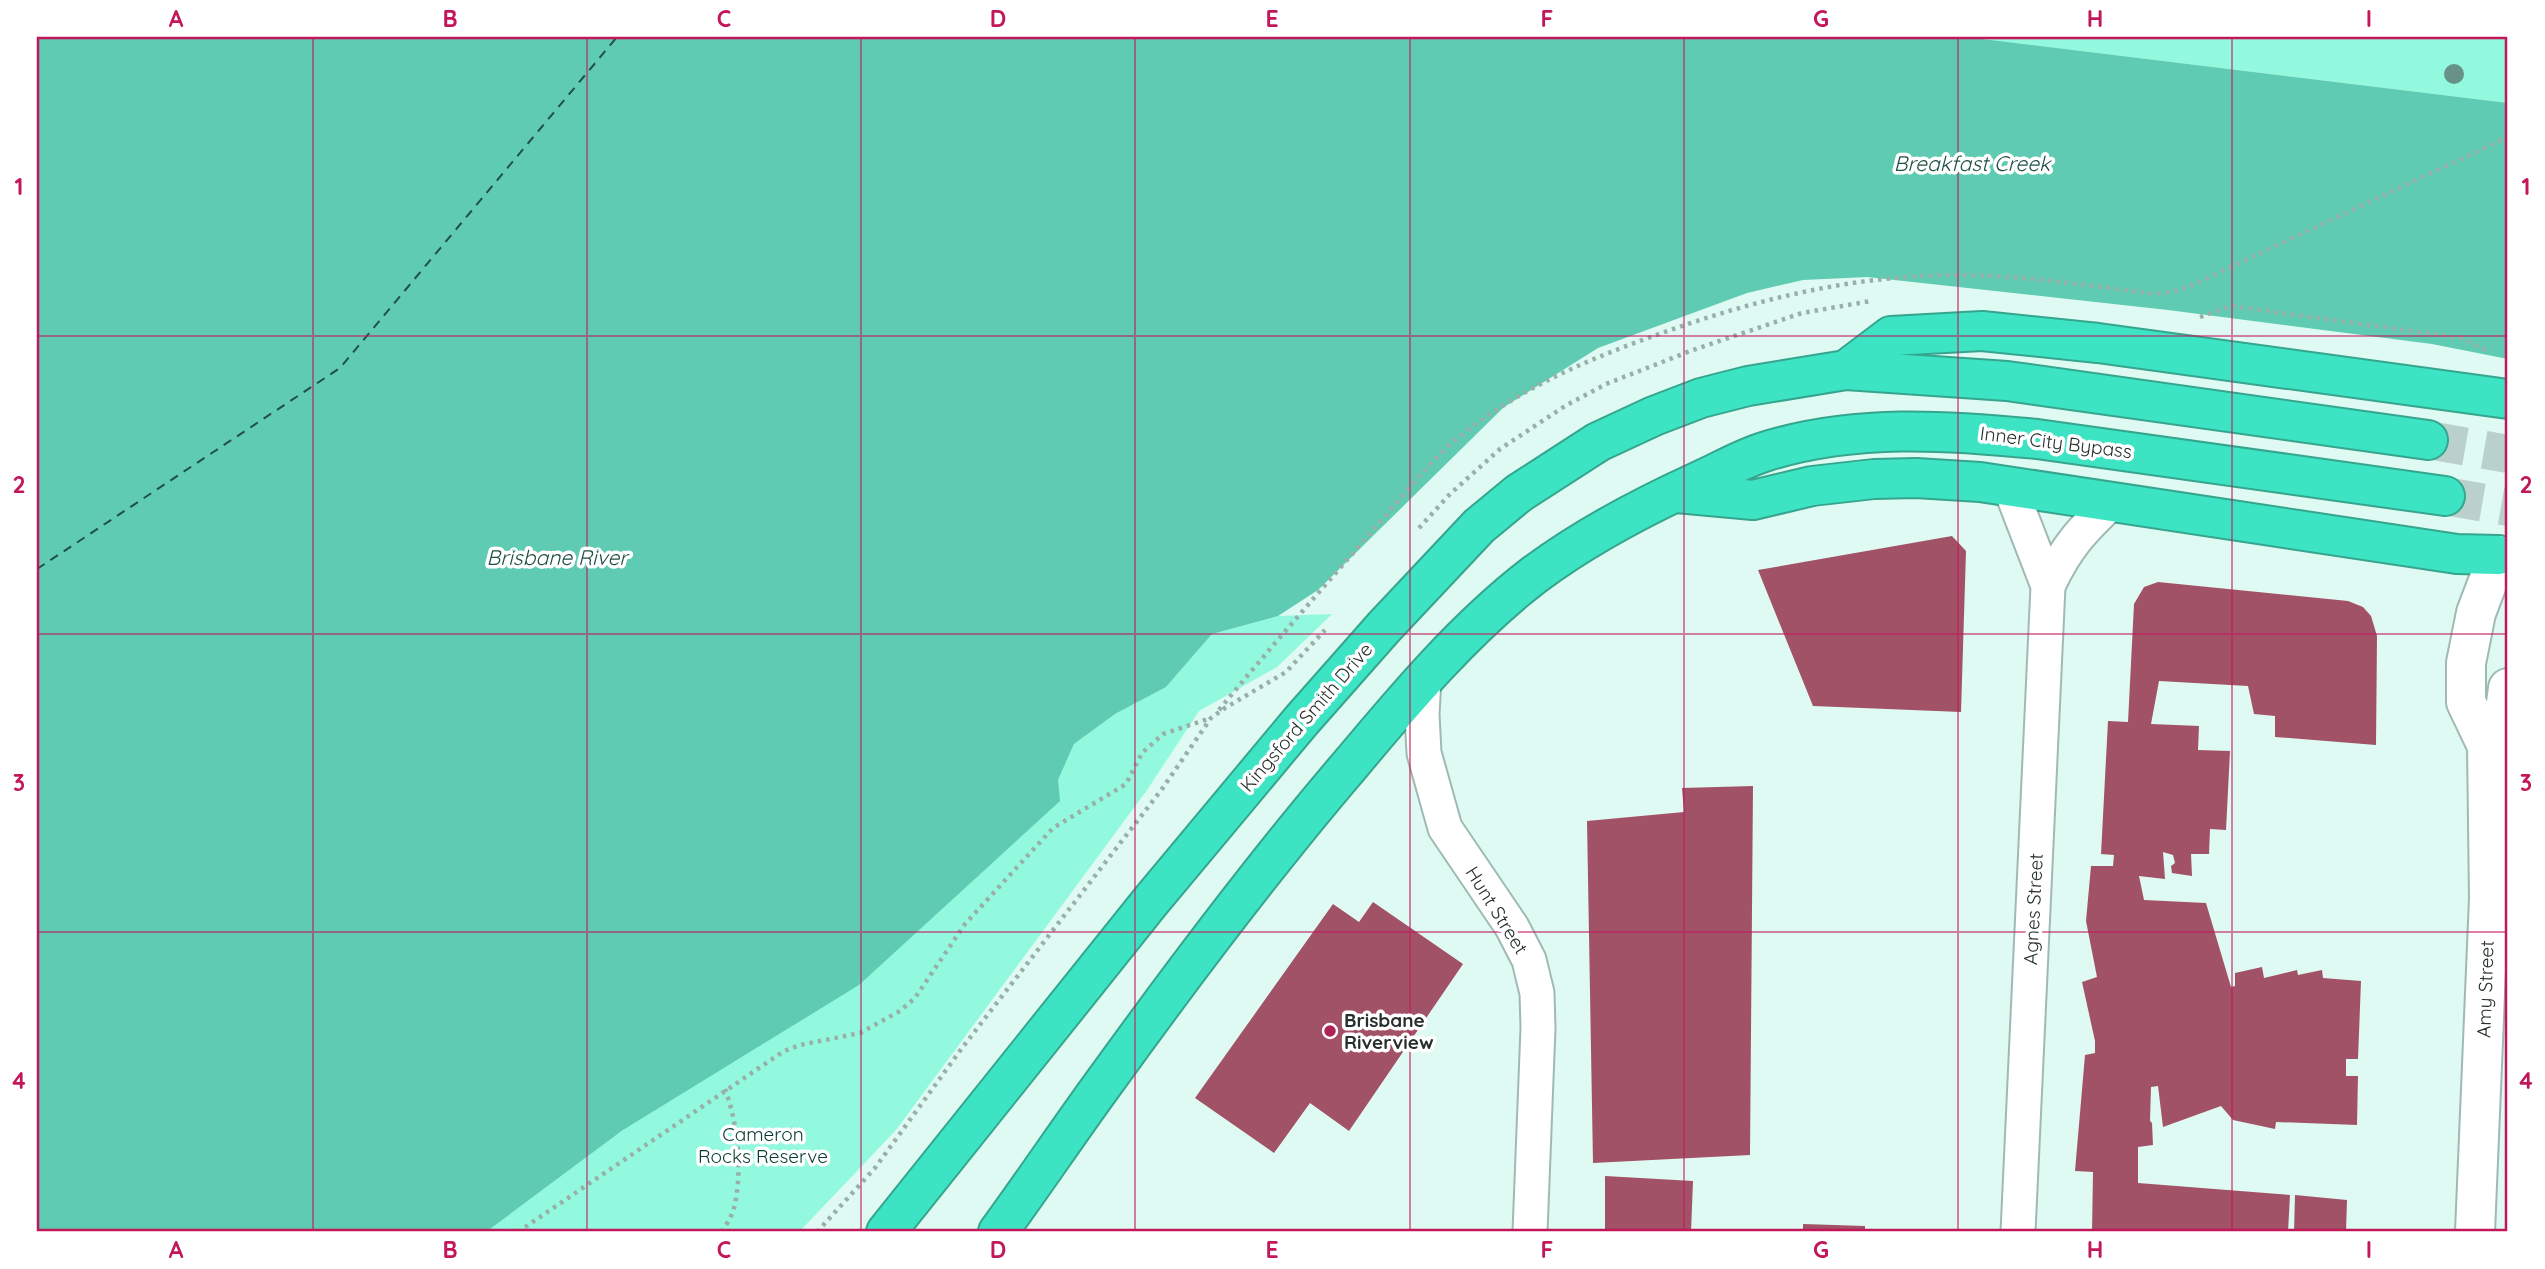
<svg xmlns="http://www.w3.org/2000/svg" width="2545" height="1269" viewBox="0 0 2545 1269" font-family="Quicksand,sans-serif">
  <style>
    .green { fill: #92f8de }
    .water { fill: #5ecbb2 }
    .lines { fill: none; stroke-linecap: round; stroke-linejoin: round }
    .ferry { stroke: #215045; stroke-width: 2; stroke-dasharray: 9 7; stroke-linecap: butt }
    .building { fill: #a25266 }
    .highway-tunnel { stroke: #b9d1ca; stroke-width: 38; stroke-dasharray: 38 19; stroke-linecap: butt }
    .street-casing { stroke: #9fbab2; stroke-width: 37 }
    .secondary-casing { stroke: #9fbab2; stroke-width: 42 }
    .highway-casing { stroke: #35a58e; stroke-width: 42 }
    .path { stroke: #99afa9; stroke-width: 4.5; stroke-dasharray: 3.5 5; stroke-linecap: butt }
    .street { stroke: #fff; stroke-width: 33 }
    .secondary { stroke: #fff; stroke-width: 38 }
    .highway { stroke: #3de4c3; stroke-width: 38 }
    .tree { fill: #689188 }
    .grid { fill: none; stroke: #c2185b; stroke-width: 2; stroke-opacity: 0.55 }
    .poi-dot { fill: #b12256; stroke: #fff; stroke-width: 2.5 }
    .labels { text-anchor: middle; dominant-baseline: central; stroke-width: 7; stroke-linejoin: round; paint-order: stroke }
    .street-label { font-size: 19px; fill: #252f2c; stroke: #fff }
    .poi-label { font-size: 19px; font-weight: bold; fill: #252f2c; stroke: #fff; text-anchor: start }
    .park-label { font-size: 19px; fill: #073b31; stroke: #fff }
    .water-label { font-size: 21px; font-style: italic; fill: #215045; stroke: #fff }
    .neatline { fill: none; stroke: #c2185b; stroke-width: 2.5 }
    .grid-label { font-size: 23px; text-anchor: middle; font-weight: bold; fill: #c2185b }
  </style>
  <rect width="100%" height="100%" fill="#defaf2"/>
  <path class="green" d="M1966 37H2508V103Z
    M1332 614 1277 667 1199 711 1147 790 896 1130 799 1232H486L623 1130 1058 780 1074 744 1115 714 1166 687 1212 634 1278 616Z"/>
  <path class="water" d="M37 37H1966L2508 103V359L2432 344 2168 310 1867 277 1803 280 1747 293 1598 348 1504 407 1318 590 1278 616 1212 634 1166 687 1115 714 1074 744 1058 780 1060 801 859 985 623 1130 486 1232H37Z"/>
  <g class="lines">
    <path class="ferry" d="M37 569 340 368 617 37"/>
  </g>
  <path class="building" d="M1952 536 1966 551 1961 712 1813 706 1758 570Z
    M2158 582 2348 601 2363 607 2371 616 2377 636 2376 745 2275 737V716L2254 714 2248 686 2159 681 2151 724 2199 726 2198 750 2230 751 2226 830 2210 829 2209 854H2191L2192 876 2172 873 2171 866 2175 863 2173 855 2163 852 2165 879 2139 876 2144 900 2206 903 2231 987 2235 986V973L2262 967 2264 978 2297 970 2298 975 2322 970 2323 978 2361 981 2358 1059H2346V1076H2358L2357 1125 2276 1122 2275 1129 2233 1120 2221 1106 2163 1127 2158 1086 2151 1087 2150 1121 2152 1123 2153 1145 2138 1147V1183L2290 1195 2288 1232H2092L2093 1172 2075 1171 2085 1055 2095 1053V1041L2082 982 2097 977 2086 921 2091 866H2113L2114 855 2101 854 2108 721 2128 722 2134 604 2144 587Z
    M1753 786 1750 1155 1593 1163 1587 821 1684 812 1682 788Z
    M1373 902 1463 964 1349 1131 1310 1103 1274 1153 1195 1098 1333 904 1359 922Z
    M1605 1176 1693 1181 1691 1232H1605Z
    M2295 1195 2347 1200 2346 1232H2294Z
    M1803 1224 1865 1226V1232H1803Z"/>
  <g class="lines">
    <path class="highway-tunnel" d="M2428 440 2508 454
      M2445 496 2508 507"/>
    <g class="street-casing">
      <path id="street" d="M2009 485 2048 586 2018 1232
        M2048 586C2066 547 2082 530 2113 501
        M1424 679 1422 714 1424 753 1445 828 1512 927 1529 960 1537 993 1538 1028 1530 1232"/>
    </g>
    <g class="secondary-casing">
      <path id="secondary" d="M2487 746 2505 710 2508 688
        M2475 1232 2489 898 2487 746 2466 702V663L2476 613 2498 555"/>
    </g>
    <g class="highway-casing">
      <path id="highway" d="M1846 370 1891 336 1982 331 2098 343 2508 399
        M1677 493 1753 500 1812 486 1874 479 1916 478 1980 482 2457 554 2498 555
        M886 1232 1150 902 1301 721 1384 627 1479 526 1519 493 1598 442 1654 416 1701 398 1748 386 1846 370 2007 381 2428 440
        M998 1232C1036 1180 1072 1126 1111 1073 1187 968 1265 864 1350 765 1406 698 1465 628 1534 575 1585 537 1640 508 1697 482 1720 472 1743 458 1767 451 1855 424 1946 430 2037 439L2445 496"/>
    </g>
    <path class="path" d="M2200 317 2231 306 2462 338 2489 352
      M1419 528 1450 494 1500 449 1565 406 1606 384 1693 350 1802 313 1871 301
      M1219 710C1269 649 1321 590 1373 530 1402 498 1429 460 1463 434 1518 390 1582 362 1648 338 1749 301 1850 275 1959 275 2024 275 2090 286 2156 294L2172 292 2190 286 2508 137
      M518 1232 784 1051 800 1045 860 1033 900 1011 915 998 965 924 1053 828 1126 784 1142 753 1163 734 1211 718
      M722 1232C726 1225 732 1216 734 1208 743 1171 738 1124 725 1089
      M817 1232 875 1168 962 1048 1162 789 1211 718 1225 708 1286 672 1325 630"/>
    <use href="#street" class="street"/>
    <use href="#secondary" class="secondary"/>
    <use href="#highway" class="highway"/>
  </g>
  <circle class="tree" cx="2454" cy="74" r="10"/>
  <path class="grid" d="M313 37V1232M587 37V1232M861 37V1232M1135 37V1232M1410 37V1232M1684 37V1232M1958 37V1232M2232 37V1232M37 336H2508M37 634H2508M37 932H2508"/>
  <circle class="poi-dot" cx="1330" cy="1031" r="7"/>
  <g class="labels">
    <g class="street-label">
      <text transform="translate(2056 442) rotate(7)">Inner City Bypass</text>
      <text transform="translate(1306 717) rotate(-49)">Kingsford Smith Drive</text>
      <text transform="translate(2033 909) rotate(-87)">Agnes Street</text>
      <text transform="translate(1497 910) rotate(58)">Hunt Street</text>
      <text transform="translate(2485 989) rotate(-88)">Amy Street</text>
    </g>
    <g class="poi-label">
      <text x="1344" y="1020">Brisbane<tspan x="1344" dy="22">Riverview</tspan></text>
    </g>
    <g class="park-label">
      <text x="763" y="1134">Cameron<tspan x="763" dy="22">Rocks Reserve</tspan></text>
    </g>
    <g class="water-label">
      <text x="1972" y="163">Breakfast Creek</text>
      <text x="557" y="557">Brisbane River</text>
    </g>
  </g>
  <rect width="2545" height="1269" fill="none" stroke="#ffffff" stroke-width="77"/>
  <rect x="38" y="38" width="2468" height="1192" class="neatline"/>
  <g class="grid-label">
    <text x="176" y="27">A</text>
    <text x="450" y="27">B</text>
    <text x="724" y="27">C</text>
    <text x="998" y="27">D</text>
    <text x="1272" y="27">E</text>
    <text x="1547" y="27">F</text>
    <text x="1821" y="27">G</text>
    <text x="2095" y="27">H</text>
    <text x="2369" y="27">I</text>
    <text x="19" y="195">1</text>
    <text x="2526" y="195">1</text>
    <text x="19" y="493">2</text>
    <text x="2526" y="493">2</text>
    <text x="19" y="791">3</text>
    <text x="2526" y="791">3</text>
    <text x="19" y="1089">4</text>
    <text x="2526" y="1089">4</text>
    <text x="176" y="1258">A</text>
    <text x="450" y="1258">B</text>
    <text x="724" y="1258">C</text>
    <text x="998" y="1258">D</text>
    <text x="1272" y="1258">E</text>
    <text x="1547" y="1258">F</text>
    <text x="1821" y="1258">G</text>
    <text x="2095" y="1258">H</text>
    <text x="2369" y="1258">I</text>
  </g>
</svg>
